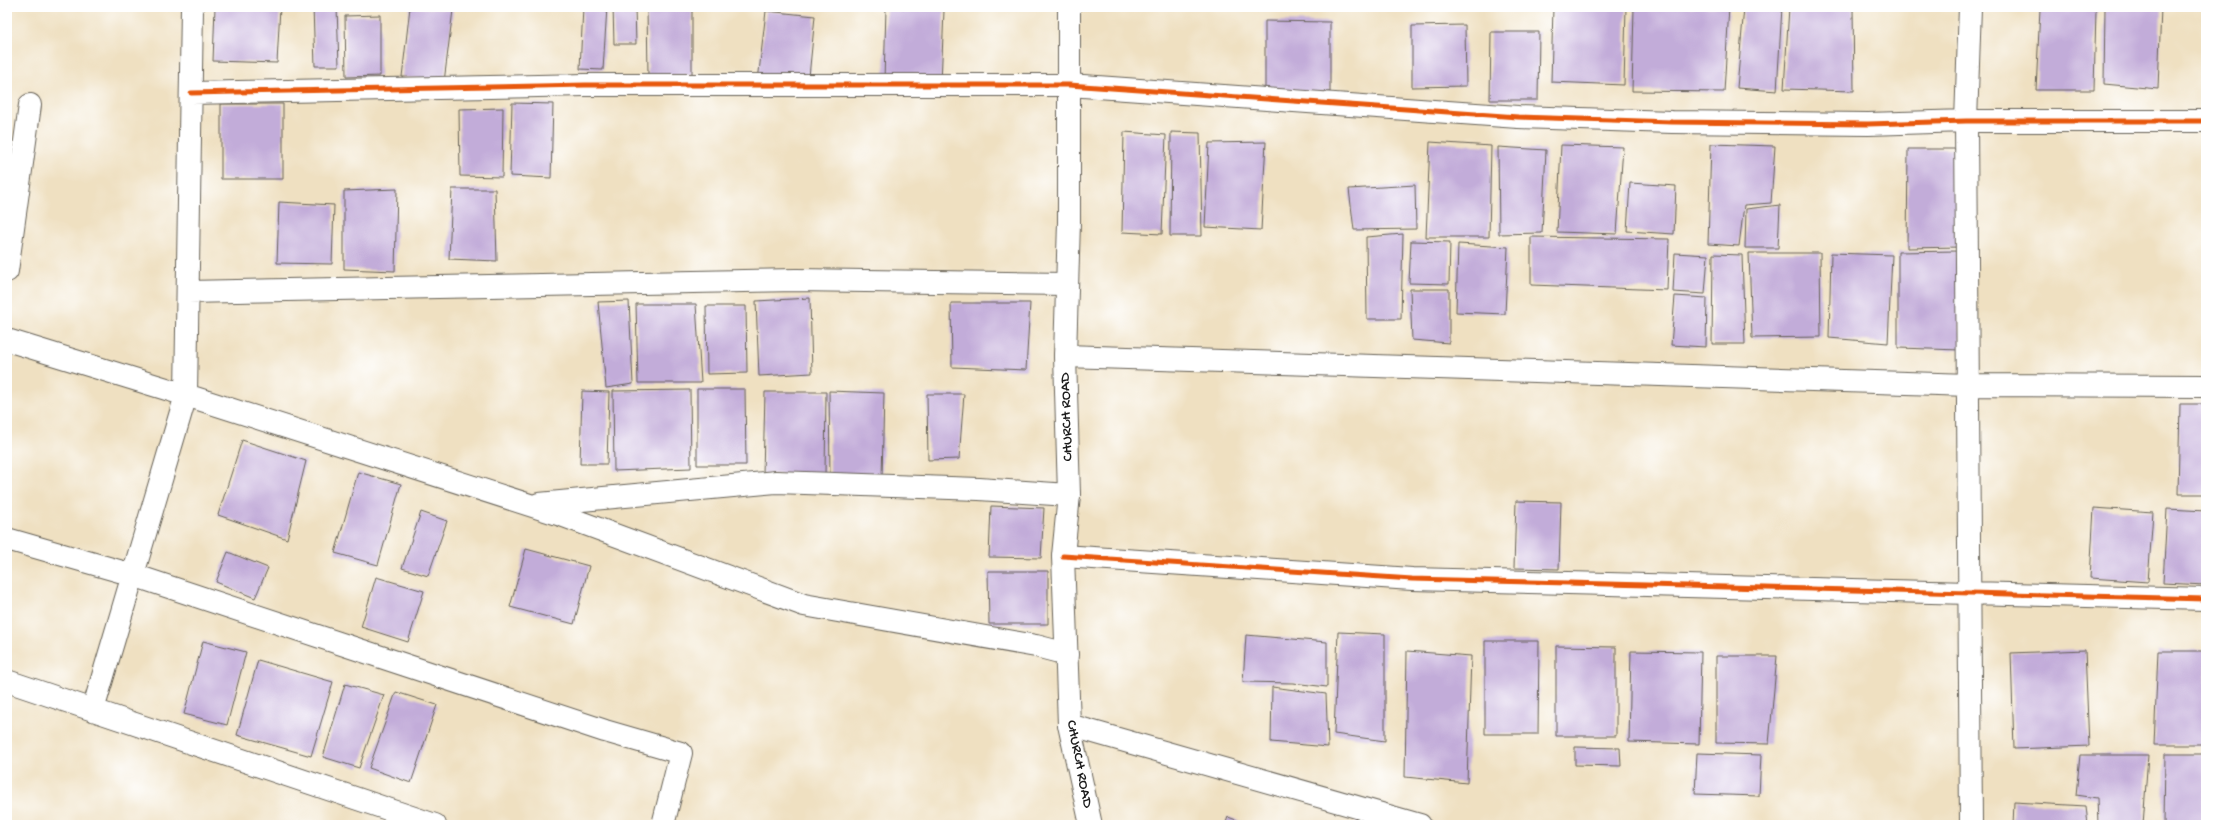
<svg xmlns="http://www.w3.org/2000/svg" width="2213" height="832" viewBox="0 0 2213 832" font-family="'Gochi Hand',sans-serif">
  <style>
    .building { fill: #c2acd9 }
    .lines { fill: none; stroke-linecap: round; stroke-linejoin: round }
    .minor-casing { stroke: #666156; stroke-width: 24 }
    .major-casing { stroke: #666156; stroke-width: 24 }
    .minor { stroke: #fff; stroke-width: 22 }
    .major { stroke: #fff; stroke-width: 22 }
    .cycleway-casing { stroke: #fff; stroke-width: 8 }
    .cycleway { stroke: #e8590c; stroke-width: 5 }
    .labels { text-anchor: middle; dominant-baseline: central; stroke-width: 3.5; stroke-linejoin: round; paint-order: stroke }
    .street-label { font-size: 15px; fill: #1c1c1c; stroke: #fff }
  </style>
  <rect width="100%" height="100%" fill="#fff"/>
  <filter id="ink" filterUnits="userSpaceOnUse"><feTurbulence type="fractalNoise" baseFrequency=".025" numOctaves="2"/><feDisplacementMap in="SourceGraphic" scale="8" xChannelSelector="R" yChannelSelector="G"/><feConvolveMatrix kernelMatrix="1 2 1 2 8 2 1 2 1" color-interpolation-filters="sRGB"/></filter>
  <filter id="wash" filterUnits="userSpaceOnUse"><feTurbulence type="fractalNoise" baseFrequency=".012" numOctaves="4" result="noise"/><feDisplacementMap in="SourceGraphic" scale="16" xChannelSelector="R" yChannelSelector="G"/><feGaussianBlur stdDeviation="0.9" result="paint"/><feColorMatrix in="noise" values="0 0 0 0 0 0 0 0 0 0 0 0 0 0 0 0 0 1.4 0 .05"/><feComposite in="paint" operator="in"/></filter>
  <g filter="url(#wash)">
    <rect width="100%" height="100%" fill="#efe0c1"/>
    <g id="blocks">
      <path class="building" d="M215 7H280L277 63 213 61Z
        M313 7H337L339 66H315Z
        M410 7 453 10 444 82 402 77Z
        M583 7H607L603 70 580 69Z
        M613 7H635L636 44H614Z
        M647 7H692V75L648 76Z
        M1333 7H1389V10Z
        M1553 7H1626L1624 85 1551 82Z
        M1634 7H1729L1724 92 1632 91Z
        M1744 7H1782L1777 91 1737 88Z
        M1789 7H1853L1854 91 1784 89Z
        M2105 7H2161L2158 89 2104 84Z
        M886 8 944 10 941 83 884 81Z
        M2040 9 2096 10 2094 90H2036Z
        M766 11 815 16 808 87 758 81Z
        M380 15V76L346 77 345 16Z
        M1265 21 1330 22V92L1265 93Z
        M1465 25 1466 86 1412 87V26Z
        M1491 32H1539L1538 100H1490Z
        M512 103 553 104 551 178 510 176Z
        M221 104H283V179H221Z
        M503 108 502 177 460 176 459 109Z
        M1124 132 1166 135 1162 234 1122 232Z
        M1171 132 1200 133 1202 236H1170Z
        M1266 142 1261 230 1205 227 1209 143Z
        M1430 142 1491 146 1489 237H1426Z
        M1711 144 1775 146 1771 203 1744 205 1739 246 1708 244Z
        M1561 145 1623 147 1617 234 1557 232Z
        M1498 147 1546 150 1542 233 1499 234Z
        M1908 149H1960L1961 247 1907 248Z
        M1630 183 1676 186 1674 234 1627 231Z
        M1415 185 1416 229 1354 230 1349 189Z
        M397 189 395 271 344 269V191Z
        M452 189H495L497 261 449 259Z
        M279 202 334 205 332 264 277 263Z
        M1780 205 1778 248H1745L1746 209Z
        M1403 234 1401 319H1367L1366 237Z
        M1531 237 1669 239 1667 290 1531 285Z
        M1411 241 1450 242 1449 284 1409 283Z
        M1458 244 1508 247 1505 314 1456 312Z
        M1958 251 1961 350 1898 348V252Z
        M1675 253 1708 255 1705 294 1673 292Z
        M1749 253H1820L1821 337 1752 338Z
        M1831 253 1892 255 1888 343 1829 338Z
        M1713 254 1742 255 1745 344H1712Z
        M1410 289H1449V343L1412 340Z
        M1675 296 1707 298 1706 347 1671 345Z
        M810 298 812 373 759 376 756 301Z
        M629 301 633 384 606 388 598 302Z
        M951 303H1030L1026 370 952 367Z
        M636 304H696L701 383H638Z
        M706 306H746L747 373 707 374Z
        M697 389H745L746 465H697Z
        M690 390 691 468 614 471 613 391Z
        M582 391 609 392 607 464H580Z
        M829 391 884 393 882 477 830 475Z
        M765 392H826L825 475 763 474Z
        M927 394H964L959 459 928 460Z
        M2180 404H2206V494H2178Z
        M242 440 306 461 287 539 218 515Z
        M358 472 401 484 378 565 335 553Z
        M1516 501 1561 502 1559 569 1514 568Z
        M991 506 1044 508 1041 558 989 557Z
        M2094 508 2153 512 2148 582 2090 578Z
        M2167 509 2206 511V585L2163 583Z
        M421 512 447 521 428 576 402 568Z
        M526 549 589 566 574 624 510 607Z
        M228 552 268 568 255 598 216 582Z
        M988 571H1048V624H989Z
        M376 577 424 591 408 642 361 627Z
        M1338 632 1385 634V741L1334 734Z
        M1246 635 1327 642V687L1293 683 1243 682Z
        M203 641 246 652 227 725 184 714Z
        M1485 641H1539L1538 734H1485Z
        M1556 646 1616 647V736H1556Z
        M2085 650 2089 746 2014 749 2011 653Z
        M1407 651 1471 656 1467 783 1405 777Z
        M1631 651 1701 652 1699 744 1629 742Z
        M2158 651H2206V745H2154Z
        M1716 656H1777L1769 744 1716 743Z
        M258 660 333 682 311 756 237 735Z
        M345 684 384 695 359 768 323 757Z
        M1272 687 1326 694 1328 747 1271 742Z
        M396 692 437 705 411 783 369 768Z
        M1575 747 1620 748 1621 766 1575 765Z
        M1697 753 1761 755 1759 796 1695 794Z
        M2165 754H2206V825H2164Z
        M2080 755H2148L2143 825H2098L2097 798 2076 795Z
        M2014 802 2086 806 2088 825H2013Z
        M1228 817 1250 825H1225Z
        M1357 819 1374 825H1355Z"/>
    </g>
  </g>
  <g filter="url(#ink)">
    <use href="#blocks" fill-opacity="0" stroke="#666156" stroke-width="1"/>
    <g class="lines">
      <g class="minor-casing">
        <path id="minor" d="M1970 7 1966 121 1971 825
          M191 93 585 85H1069L1518 117 1672 122 1868 124 1966 121H2206
          M7 271 30 105
          M188 292 796 280 1067 284
          M7 340 186 395 561 515 804 605 1036 646 1067 654
          M1065 356 1969 385 2206 386
          M539 504 776 482 979 489 1069 495
          M7 539 133 575 605 731 681 753 663 825
          M1063 556 1412 579 2206 599
          M7 681 435 825
          M93 710 186 395 192 7
          M1069 725 1420 825"/>
      </g>
      <g class="major-casing">
        <path id="major" d="M1069 7V222L1065 356 1069 495 1063 556 1069 725 1091 825"/>
      </g>
      <use href="#minor" class="minor"/>
      <use href="#major" class="major"/>
      <g class="cycleway-casing">
        <path id="cycleway" d="M191 93 585 85H1069L1518 117 1672 122 1868 124 1966 121H2206
          M1063 556 1412 579 2206 599"/>
      </g>
      <use href="#cycleway" class="cycleway"/>
    </g>
  </g>
  <g class="labels">
    <g class="street-label">
      <text transform="translate(1067 417) rotate(-92)">CHURCH ROAD</text>
      <text transform="translate(1079 764) rotate(79)">CHURCH ROAD</text>
    </g>
  </g>
  <rect width="2213" height="832" fill="none" stroke="#fff" stroke-width="24"/>
</svg>
